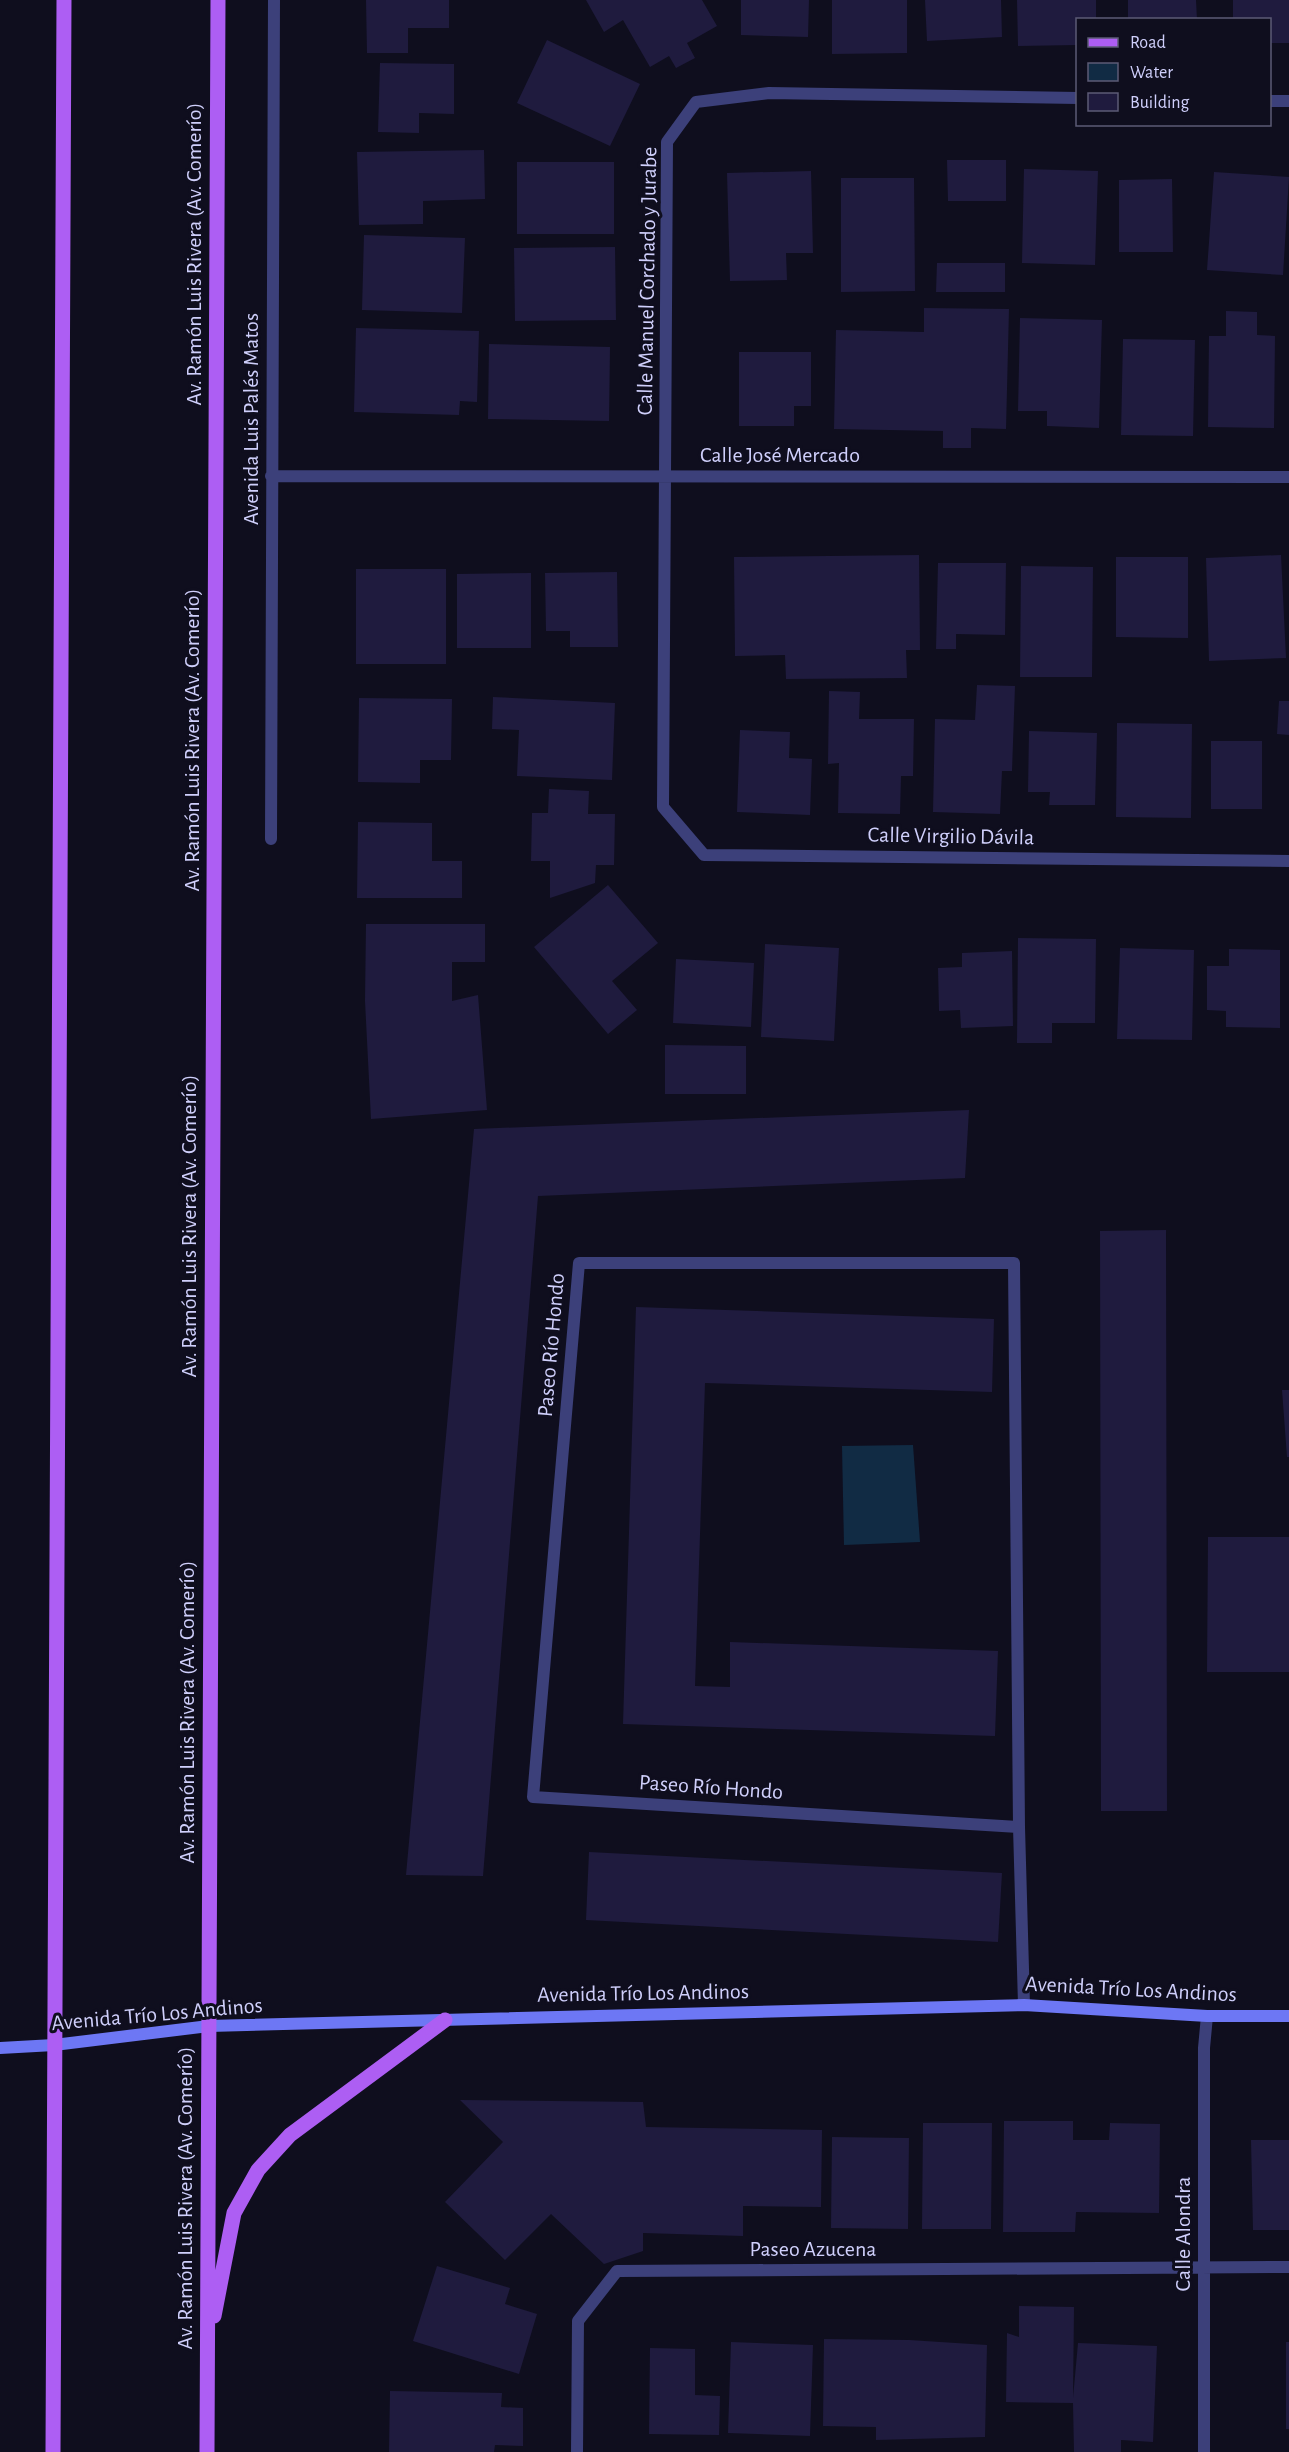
<svg xmlns="http://www.w3.org/2000/svg" width="1289" height="2452" viewBox="0 0 1289 2452" font-family="'Alegreya Sans',sans-serif">
  <style>
    .water { fill: #112b44 }
    .building { fill: #1f1b3e }
    .lines { fill: none; stroke-linecap: round; stroke-linejoin: round }
    .street { stroke: #3c407a; stroke-width: 12 }
    .secondary { stroke: #6d77f4; stroke-width: 12 }
    .primary { stroke: #ad5ef3; stroke-width: 15 }
    .labels { text-anchor: middle; dominant-baseline: central; stroke-width: 6; stroke-linejoin: round; paint-order: stroke }
    .street-label { font-size: 22px; fill: #cfcffb; stroke: #0f0e1e }
  </style>
  <rect width="100%" height="100%" fill="#0f0e1e"/>
  <path class="water" d="M913 1445 920 1542 844 1545 842 1446Z"/>
  <path class="building" d="M366 0H449V28H408V53H367Z
    M586 0H702L717 26 687 43 695 58 676 68 669 56 650 67 623 20 604 32Z
    M741 0H809L808 37 741 35Z
    M832 0H907V53L832 54Z
    M925 0H1001L1002 37 927 41Z
    M1017 0H1096V20H1077V45L1018 46Z
    M1128 0H1196L1197 20H1128Z
    M1233 0H1289V43H1270V20H1233Z
    M547 40 640 84 610 146 517 103Z
    M380 63 454 64V114L419 113V133L378 132Z
    M484 150 485 199 423 201V224L359 225 357 152Z
    M947 160H1006V201H948Z
    M517 162H614V234H517Z
    M1024 169 1098 171 1095 265 1022 263Z
    M811 171 813 253H786L787 280 730 281 727 173Z
    M1214 172 1289 177 1283 275 1207 270Z
    M841 178H914L915 291 841 292Z
    M1172 179 1173 252H1119V180Z
    M364 235 465 238 462 313 362 310Z
    M615 247 616 320 515 321 514 248Z
    M937 263H1005V292H936Z
    M924 308 1009 309 1006 429 971 428V448H943V431L834 429 836 330 924 332Z
    M1226 311 1257 312V335L1275 336 1274 428 1208 427 1209 336H1226Z
    M1020 318 1102 320 1099 428 1047 426V411H1018Z
    M356 328 479 331 477 402 460 401 459 415 354 412Z
    M1123 339 1195 340 1193 436 1121 435Z
    M489 344 610 347 609 421 488 419Z
    M739 352H811V406H794V426H739Z
    M919 555 920 650H906L907 678 786 679 785 655 735 656 734 557Z
    M1281 555 1286 658 1209 661 1206 558Z
    M1116 557H1188V638L1116 637Z
    M938 563H1006L1005 635 956 634V649H936Z
    M1021 566 1093 567 1092 677H1020Z
    M356 569H446V664H356Z
    M617 572 618 647H570V631H546L545 573Z
    M531 573V648H457V574Z
    M977 685 1015 686 1012 771H1002L1000 814 933 812 935 719 975 720Z
    M829 691 860 692 859 719H914L913 776H901L900 814 838 813 839 763 828 764Z
    M493 697 615 703 612 780 517 776 519 730 492 729Z
    M359 698 452 699 451 760H420V783L358 782Z
    M1279 701H1289V735L1277 734Z
    M1117 723 1192 724 1191 818 1116 817Z
    M740 730 790 732 789 758 812 759 810 815 737 812Z
    M1029 731 1097 733 1095 805H1049L1050 792H1028Z
    M1211 741H1262V809H1211Z
    M549 789 589 791 588 814H615L614 865H596L595 883 550 898V861H531L532 813H548Z
    M358 822 432 823V861H462V898H357Z
    M608 885 658 943 612 981 637 1010 608 1034 534 947Z
    M366 924H485V962H452V1001L478 995 487 1110 371 1119 365 1001Z
    M1018 938 1096 939 1095 1023H1052V1043H1017Z
    M765 944 839 948 834 1041 761 1037Z
    M1120 948 1194 950 1192 1040 1117 1039Z
    M1229 949 1280 950V1028L1226 1027V1011L1207 1010V966H1229Z
    M1012 951 1013 1026 961 1028 960 1010 939 1011 938 968 962 967V953Z
    M676 959 754 963 751 1027 673 1023Z
    M665 1045 746 1046V1094H665Z
    M969 1110 965 1178 538 1196 483 1876 406 1875 474 1129Z
    M1166 1230 1167 1811H1101L1100 1231Z
    M636 1307 994 1319 992 1392 705 1383 695 1686 730 1687V1642L998 1651 995 1736 623 1724Z
    M1282 1390H1289V1457H1287Z
    M1208 1537H1289V1672H1207Z
    M589 1852 1002 1873 998 1942 586 1920Z
    M460 2100 643 2102 646 2127 822 2130 821 2207 743 2206V2236L643 2233V2251L604 2264 551 2214 505 2260 445 2202 503 2142Z
    M1004 2121H1073V2140H1109L1110 2123 1160 2124 1159 2213 1076 2212 1075 2232H1003Z
    M923 2123H992L991 2229H922Z
    M832 2137 909 2138 908 2229 831 2228Z
    M1251 2140H1289V2230H1253Z
    M437 2266 510 2288 505 2304 537 2314 519 2374 413 2341Z
    M1019 2306 1074 2307 1073 2398 1078 2343 1157 2346 1153 2442 1121 2440V2452H1074L1073 2403 1006 2402 1007 2333 1019 2337Z
    M824 2339 909 2340 987 2345 985 2437 876 2440V2427L823 2426Z
    M731 2342 813 2345 810 2436 728 2433Z
    M1286 2342H1289V2429H1286Z
    M650 2348 695 2349V2395L720 2396 719 2435 649 2434Z
    M390 2391 502 2393 501 2407 523 2408V2446L495 2445 494 2452H389Z"/>
  <g class="lines">
    <path class="street" d="M1078 98 769 93 696 102 667 142 663 807 704 855 1289 861
      M1270 101H1289
      M271 476 1289 477
      M271 839 274 0
      M1019 1827 533 1797 579 1263H1014L1019 1827 1024 2005
      M577 2452 578 2321 617 2271 1289 2267
      M1204 2452V2048L1207 2016"/>
    <path class="secondary" d="M0 2048 54 2045 209 2026 1024 2005 1207 2016H1289"/>
    <path class="primary" d="M214 2316 234 2213 258 2170 290 2135 445 2020
      M53 2452 64 0
      M207 2452 218 0"/>
  </g>
  <g class="labels">
    <g class="street-label">
      <text transform="translate(194 254) rotate(-90)">Av. Ramón Luis Rivera (Av. Comerío)</text>
      <text transform="translate(647 281) rotate(-89)">Calle Manuel Corchado y Jurabe</text>
      <text transform="translate(251 419) rotate(-90)">Avenida Luis Palés Matos</text>
      <text x="780" y="455">Calle José Mercado</text>
      <text transform="translate(192 740) rotate(-90)">Av. Ramón Luis Rivera (Av. Comerío)</text>
      <text transform="translate(951 836) rotate(1)">Calle Virgilio Dávila</text>
      <text transform="translate(189 1226) rotate(-90)">Av. Ramón Luis Rivera (Av. Comerío)</text>
      <text transform="translate(551 1345) rotate(-85)">Paseo Río Hondo</text>
      <text transform="translate(187 1712) rotate(-90)">Av. Ramón Luis Rivera (Av. Comerío)</text>
      <text transform="translate(711 1787) rotate(4)">Paseo Río Hondo</text>
      <text transform="translate(1131 1989) rotate(3)">Avenida Trío Los Andinos</text>
      <text transform="translate(643 1993) rotate(-1)">Avenida Trío Los Andinos</text>
      <text transform="translate(157 2014) rotate(-5)">Avenida Trío Los Andinos</text>
      <text transform="translate(185 2198) rotate(-90)">Av. Ramón Luis Rivera (Av. Comerío)</text>
      <text transform="translate(1183 2234) rotate(-90)">Calle Alondra</text>
      <text x="813" y="2249">Paseo Azucena</text>
    </g>
  </g>
  <rect x="1076" y="18" width="195" height="108" fill="#0f0e1e" stroke="#5c5b76" stroke-width="1.5"/>
  <rect x="1088" y="38" width="30" height="9" fill="#ad5ef3" stroke="#5c5b76" stroke-width="1.5"/>
  <text x="1130" y="48" font-size="18" fill="#cfcffb">Road</text>
  <rect x="1088" y="63" width="30" height="18" fill="#112b44" stroke="#5c5b76" stroke-width="1.5"/>
  <text x="1130" y="78" font-size="18" fill="#cfcffb">Water</text>
  <rect x="1088" y="93" width="30" height="18" fill="#1f1b3e" stroke="#5c5b76" stroke-width="1.5"/>
  <text x="1130" y="108" font-size="18" fill="#cfcffb">Building</text>
</svg>
